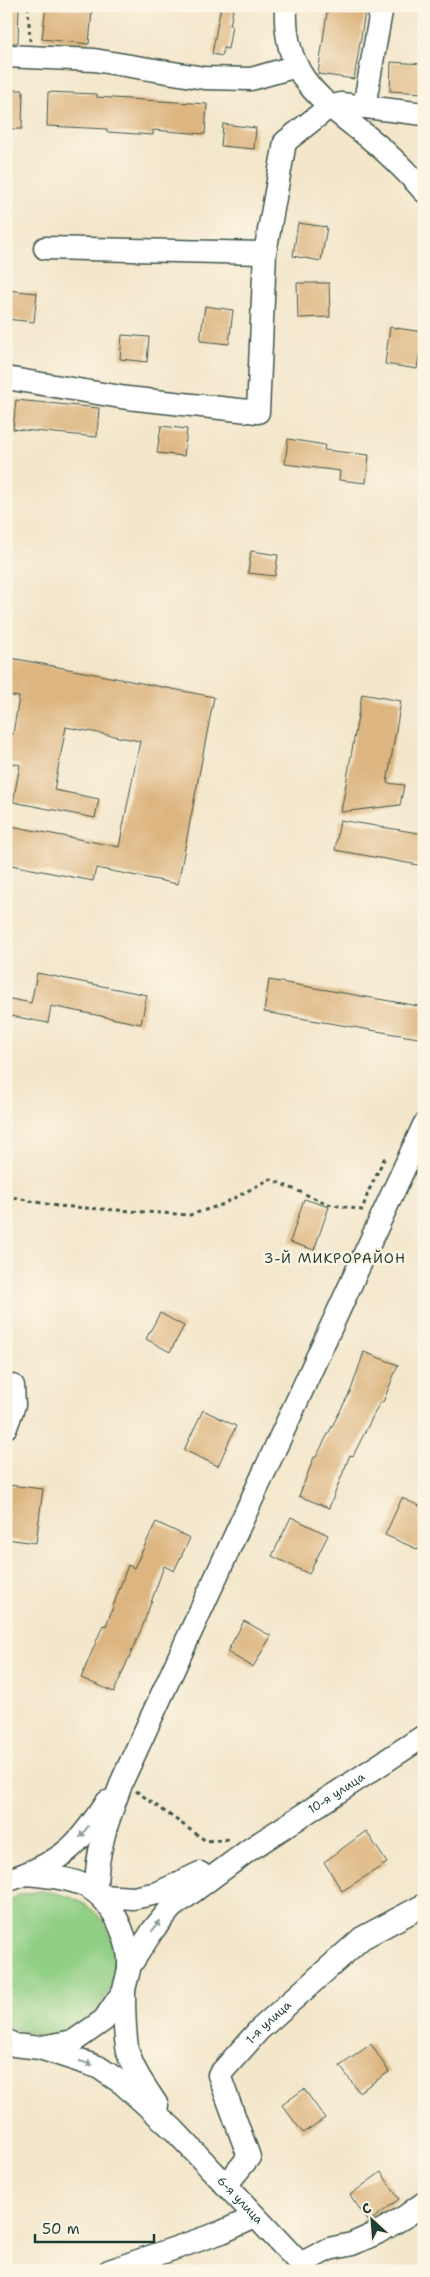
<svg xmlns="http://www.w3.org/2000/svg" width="430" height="2277" viewBox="0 0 430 2277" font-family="'Shantell Sans',sans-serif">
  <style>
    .green { fill: #91cf85; stroke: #58865c }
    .building { fill: #ddb580 }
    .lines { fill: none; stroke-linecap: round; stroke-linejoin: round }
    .minor-casing { stroke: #3f564a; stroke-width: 25 }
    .path { stroke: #3f564a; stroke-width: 3; stroke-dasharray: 4 4; stroke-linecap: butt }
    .minor { stroke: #fff; stroke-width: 22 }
    .oneway { fill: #8f9e9a }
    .labels { text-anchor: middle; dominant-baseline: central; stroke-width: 4.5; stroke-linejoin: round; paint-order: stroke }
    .street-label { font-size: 12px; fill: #1f3d34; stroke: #fcf5e5 }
    .neighbourhood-label { font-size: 14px; letter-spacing: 1px; fill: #1f3d34; stroke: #fcf5e5 }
  </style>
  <rect width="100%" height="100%" fill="#fcf5e5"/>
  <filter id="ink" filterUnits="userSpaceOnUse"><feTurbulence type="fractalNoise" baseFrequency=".02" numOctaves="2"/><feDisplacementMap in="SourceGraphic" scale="10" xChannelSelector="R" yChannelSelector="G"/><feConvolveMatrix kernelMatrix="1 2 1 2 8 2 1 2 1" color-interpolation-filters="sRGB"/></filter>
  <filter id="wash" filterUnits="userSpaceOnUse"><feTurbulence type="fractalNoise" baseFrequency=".0096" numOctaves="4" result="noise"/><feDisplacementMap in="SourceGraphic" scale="20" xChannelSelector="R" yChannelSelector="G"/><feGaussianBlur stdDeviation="1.12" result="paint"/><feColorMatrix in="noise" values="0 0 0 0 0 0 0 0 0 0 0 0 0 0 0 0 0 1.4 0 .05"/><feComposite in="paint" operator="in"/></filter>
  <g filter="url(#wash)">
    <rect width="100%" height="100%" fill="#f3e6ca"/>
    <path class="green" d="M39 1891C170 1899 112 2081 6 2024V1902L19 1895Z"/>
    <g id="blocks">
      <path class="building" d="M46 6 92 11 89 44 42 39Z
        M221 6H234L230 25H232L228 49 224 48 222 56 212 54Z
        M328 6H366L354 79 318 74Z
        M6 7H19L18 43H6Z
        M391 62 424 64V93L390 91Z
        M6 90H23L22 129H6Z
        M48 92 97 94V97L207 104 205 134 153 130V135L107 132V129L47 126Z
        M223 124 256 128 254 149 221 146Z
        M298 223 327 227 321 261 293 256Z
        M297 283H329L330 317 298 318Z
        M6 290 37 293 34 322 6 319Z
        M205 306 233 310 229 344 200 341Z
        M390 327 423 332 417 369 385 364Z
        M122 335 149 337 147 362 120 359Z
        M16 400 99 408 97 437 13 429Z
        M161 426 187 429 184 456 157 453Z
        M288 439 325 445 324 450 369 455 366 483 339 480 340 471 285 464Z
        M251 551 278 555 275 576 248 573Z
        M6 657 214 697 178 884 96 868 93 881 6 864V825L119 847 140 741 66 727 54 790 99 799 95 818 13 802 20 765 6 762V733L13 734 19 697 6 695Z
        M362 694 401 701 387 783 404 785 400 805 341 812Z
        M340 820 424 834V866L335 850Z
        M37 973 147 995 141 1024 51 1006 48 1023 6 1015V998L31 1003Z
        M269 980 424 1007V1039L264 1012Z
        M304 1199 329 1207 314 1250 290 1242Z
        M160 1313 184 1326 170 1352 146 1339Z
        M364 1352 398 1365 383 1402H380L353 1456 350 1455 329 1508 299 1496 314 1457H316L351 1390Z
        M203 1410 236 1426 218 1466 184 1450Z
        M9 1485 43 1489 36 1543 6 1539Z
        M402 1498 424 1508V1539L419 1550 385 1535Z
        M291 1517 328 1535 309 1574 272 1556Z
        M156 1522 190 1538 174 1571 164 1566 143 1625 114 1692 81 1678 103 1625 106 1626 128 1565 134 1568Z
        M244 1621 271 1636 253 1667 227 1652Z
        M366 1831 387 1863 342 1891 324 1862Z
        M371 2044 389 2072 359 2092 340 2066Z
        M304 2089 325 2118 303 2133 282 2105Z
        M381 2172 399 2199 369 2222 350 2195Z"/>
    </g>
  </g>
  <g filter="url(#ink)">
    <use href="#blocks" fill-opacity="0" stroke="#3f564a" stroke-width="1"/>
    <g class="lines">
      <g class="minor-casing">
        <g id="minor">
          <path d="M286 6C283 73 315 95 363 133 385 150 405 170 424 191"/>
          <path d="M6 56 94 60 204 78 251 79 297 66"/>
          <path d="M364 107 382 6"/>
          <path d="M45 248 265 253 285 142 329 107 341 104 424 114"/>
          <path d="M6 378 127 398 258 412 265 253"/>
          <path d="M6 1427 14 1405 13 1386"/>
          <path d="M26 1874C72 1879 101 1880 121 1928 126 1940 130 1956 129 1969 128 1976 125 1983 124 1991 124 2006 125 2038 128 2052 133 2071 146 2088 157 2105"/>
          <path d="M6 1881C27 1874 52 1864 68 1850 84 1837 95 1818 107 1802"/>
          <path d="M96 1891C96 1849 109 1817 123 1779L424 1125"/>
          <path d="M102 1896 133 1898 158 1893 200 1873"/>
          <path id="s1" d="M129 1967 153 1930 171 1908 249 1850 424 1736"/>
          <path id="s2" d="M6 2040 14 2045 40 2048 98 2067 122 2083 174 2130 307 2271"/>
          <path d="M41 2047 74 2041 104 2020 124 1990"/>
          <path id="s3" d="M226 2185 249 2157 219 2075 259 2030 362 1938 424 1905"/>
          <path d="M300 2264 329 2249 352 2244 377 2233 406 2216 424 2203"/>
          <path d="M109 2271 222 2232 255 2217"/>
        </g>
      </g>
      <path class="path" d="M28 6 30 41
        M6 1196 57 1206 190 1215 221 1205 270 1179 328 1204 362 1210 369 1190 384 1159 389 1158
        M136 1791 206 1841 231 1839"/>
      <use href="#minor" class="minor"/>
    </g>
    <defs><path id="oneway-solid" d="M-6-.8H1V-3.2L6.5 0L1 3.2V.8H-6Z" transform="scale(1.25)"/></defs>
    <g class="oneway">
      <use href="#oneway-solid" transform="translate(84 1832) rotate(126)"/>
      <use href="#oneway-solid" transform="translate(156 1926) rotate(-52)"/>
      <use href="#oneway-solid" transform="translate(86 2063) rotate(18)"/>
    </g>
  </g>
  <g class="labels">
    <g class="street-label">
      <text stroke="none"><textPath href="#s1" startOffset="274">10-я улица</textPath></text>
      <text stroke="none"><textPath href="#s3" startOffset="196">1-я улица</textPath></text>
      <text stroke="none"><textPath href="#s2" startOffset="292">6-я улица</textPath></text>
    </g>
    <g class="neighbourhood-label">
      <text x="335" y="1258">3-Й МИКРОРАЙОН</text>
    </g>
  </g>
  <rect width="430" height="2277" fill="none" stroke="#fcf5e5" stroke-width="25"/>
  <g transform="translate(372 2220) rotate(334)" stroke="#fcf5e5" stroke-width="4" paint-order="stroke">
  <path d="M0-4L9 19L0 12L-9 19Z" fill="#1f3d34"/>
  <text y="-8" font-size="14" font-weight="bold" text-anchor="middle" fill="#1f3d34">С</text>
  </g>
  <path d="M35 2234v8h119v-8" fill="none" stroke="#1f3d34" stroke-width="2.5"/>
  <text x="42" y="2234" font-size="15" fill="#1f3d34" stroke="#fcf5e5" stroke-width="4" paint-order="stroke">50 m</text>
</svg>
